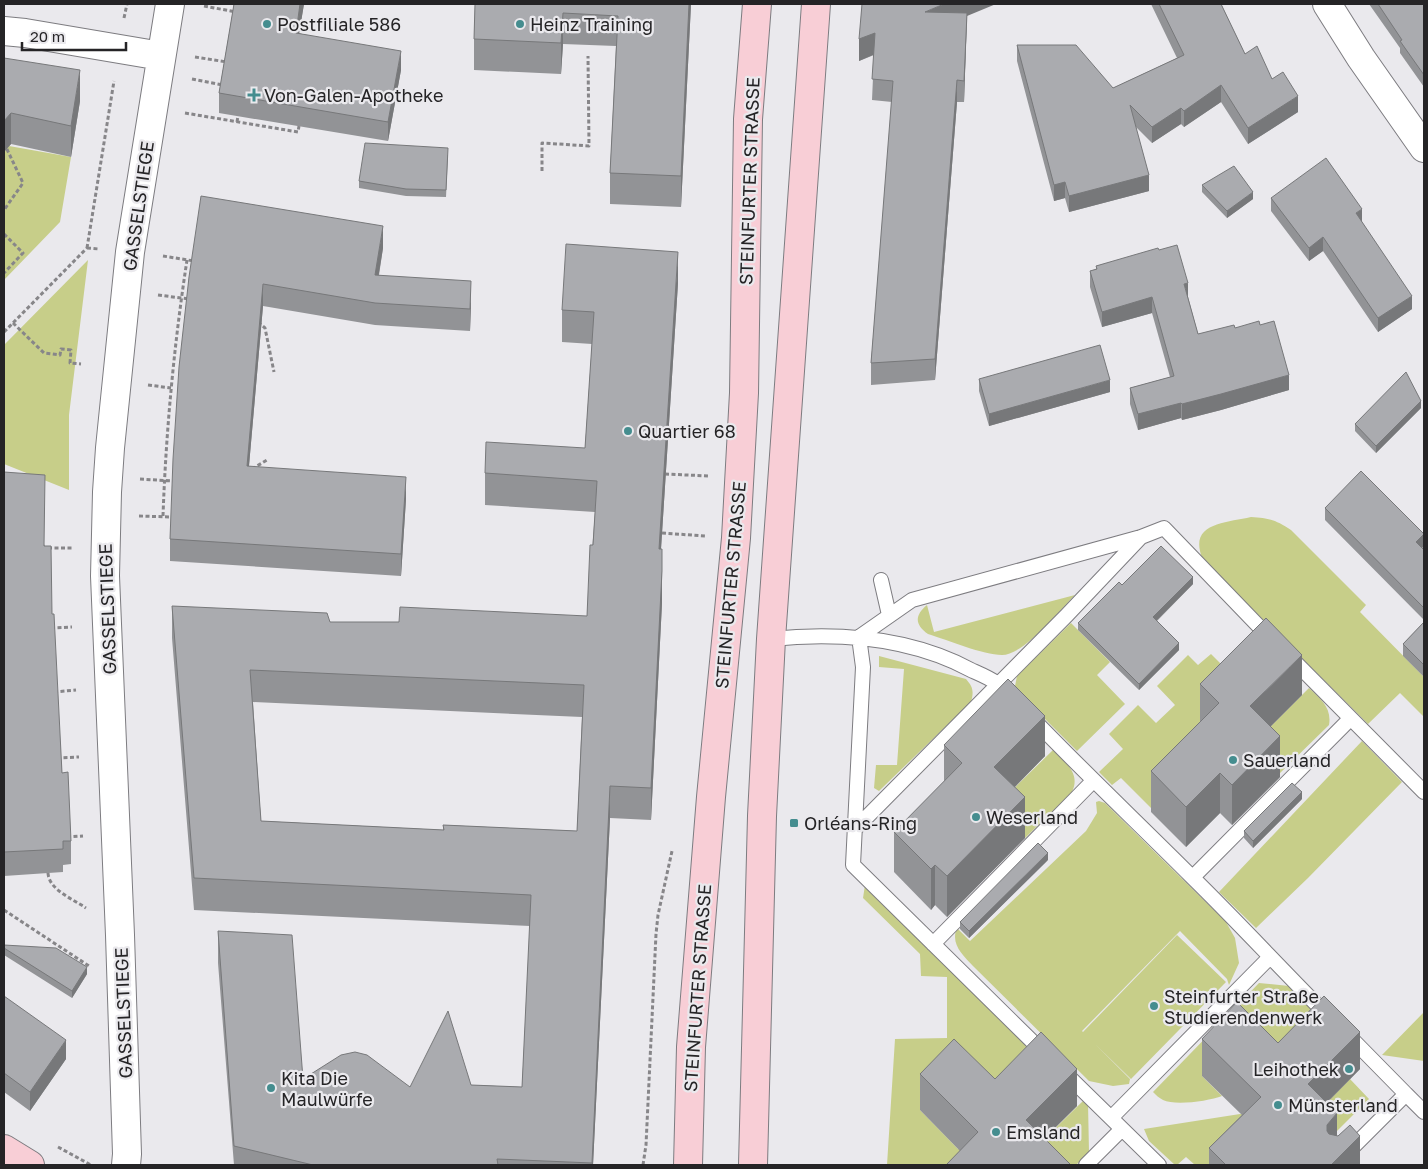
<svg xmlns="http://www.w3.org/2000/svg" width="1428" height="1169" viewBox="0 0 1428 1169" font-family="'Golos Text',sans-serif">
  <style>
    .green { fill: #c7ce89 }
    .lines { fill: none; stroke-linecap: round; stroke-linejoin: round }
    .service-casing { stroke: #7d7c80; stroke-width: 16 }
    .minor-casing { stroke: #7d7c80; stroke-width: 30 }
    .secondary-casing { stroke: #7d7c80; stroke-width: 30 }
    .path { stroke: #878689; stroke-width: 3; stroke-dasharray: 4 2.5; stroke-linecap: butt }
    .service { stroke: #fff; stroke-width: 14 }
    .minor { stroke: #fff; stroke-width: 28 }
    .secondary { stroke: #f8ced6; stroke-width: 28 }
    .wall { fill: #929396; fill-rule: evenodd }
    .shaded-wall { fill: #77787a }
    .building { fill: #aaabaf; stroke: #77787a; fill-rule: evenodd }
    .poi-dot { fill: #458d8f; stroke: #eae9ed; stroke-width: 2 }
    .labels { text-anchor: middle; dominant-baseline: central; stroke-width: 4.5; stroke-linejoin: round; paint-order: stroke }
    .poi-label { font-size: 18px; fill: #252426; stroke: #eae9ed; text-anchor: start }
    .street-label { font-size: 18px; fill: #252426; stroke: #eae9ed }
  </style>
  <rect width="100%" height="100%" fill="#eae9ed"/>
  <path class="green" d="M9 146 71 157 60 222 4 280V152Z
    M88 260 69 415V490L4 464V345Z
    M1251 517C1269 518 1276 520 1291 530L1366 605 1360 612 1424 677V717L1400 693 1368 724 1203 560C1187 523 1225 523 1251 517Z
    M1075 595C1059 611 1024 655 1002 655 983 655 948 640 928 634 914 624 915 615 927 605L934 632Z
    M1071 623 1110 662 1097 675 1125 704 1077 751 1018 692 1015 686 1017 676Z
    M1211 654 1229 672 1214 711 1153 810 1121 778 1112 785 1099 772 1123 749 1109 734 1138 705 1156 723 1175 705 1157 686 1188 655 1198 665Z
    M879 656 966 679C973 687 974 691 971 702L879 791 874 788 876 765H897L904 669 879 667Z
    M1309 688C1321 699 1332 708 1329 725L1278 775 1250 747Z
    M1362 741 1402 782 1308 878 1256 928 1219 892Z
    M1053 750C1065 762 1081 773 1072 792L1025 838 994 808Z
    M1099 801 1105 803 1226 922 1235 938 1239 963 1229 985 1227 979 1180 931 1082 1031 1083 1032 1177 935 1226 982 1131 1079 1095 1044 1130 1079 1129 1084 1113 1086 1089 1081 973 966C963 955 950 944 957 928L970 941 1086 831 1097 813 1096 802Z
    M865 885 1034 1051 982 1103 920 1110 958 1149 975 1150 981 1165H887L895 1039 947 1038V977L921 976 920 954 863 898Z
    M1259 983 1289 986 1319 1016 1267 1069 1202 1076 1222 1096C1209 1101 1175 1106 1163 1100 1159 1098 1156 1095 1153 1092Z
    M1424 1012V1061L1382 1055Z
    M1350 1079 1369 1099 1327 1141 1308 1121Z
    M1085 1099 1088 1103 1089 1152 1076 1165H1034L1026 1157Z
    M1240 1114H1257L1229 1165H1195L1186 1157 1177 1165H1175L1149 1141 1144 1129Z"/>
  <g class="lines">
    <g class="service-casing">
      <path id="service" d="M881 580 889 615
        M771 639C840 632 909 637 971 670 980 674 990 678 998 684 1004 689 1009 695 1014 701
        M1289 656 1424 792
        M1033 719C1085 773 1139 824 1192 877 1239 923 1283 971 1330 1018
        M855 829 1067 615 1141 537
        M1193 877 1350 719
        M933 944 1093 781
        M1347 1034 1406 1094
        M1044 1053 853 865 863 667 859 637 912 600 1141 537 1164 528 1270 638
        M1065 1073 1159 1165
        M1111 1118 1269 958
        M1086 1165 1122 1129
        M1335 1165 1406 1094 1424 1112"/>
    </g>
    <g class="minor-casing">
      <path id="minor" d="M1327 4 1361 58 1424 148
        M4 31 25 33 161 56
        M126 1165 127 1154 120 935 105 576 107 492 110 448 130 252 170 4"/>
    </g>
    <g class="secondary-casing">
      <path id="secondary" d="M4 1149 30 1165
        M688 1165 691 1047 711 797 736 538 744 393 748 119 757 4
        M753 1165 762 816 771 639 816 4"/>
    </g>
    <path class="path" d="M204 6 236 12
      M124 18 127 4
      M195 57 227 62
      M192 79 223 85
      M185 113 298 132 299 126
      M237 122 238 116
      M4 143 23 183 4 210
      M542 171V143L589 146 588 56
      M4 234 23 253 4 273
      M87 248 114 81
      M87 248 99 249
      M163 256 194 261
      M158 295 189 299
      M258 322 265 328 274 372
      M13 323 44 353 60 355 61 349 71 350 70 363 81 364
      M4 332 87 248
      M148 385 171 388
      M252 469 267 460
      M665 474 709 476
      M140 479 173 481
      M139 516 171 517
      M163 516C166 431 174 345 187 260
      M662 533 705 536
      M48 548H72
      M51 628 72 627
      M54 692 76 690
      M57 758 79 757
      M67 837 83 836
      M48 873C49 890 73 899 86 908
      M4 910 89 966
      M58 1147 91 1165
      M643 1165 646 1145 656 934 658 915 672 851"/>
    <use href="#service" class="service"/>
    <use href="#minor" class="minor"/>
    <use href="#secondary" class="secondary"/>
  </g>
  <path class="wall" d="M234 4H304L299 33 401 70 388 141 219 113V93Z
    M475 4H691L681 207 610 204V173L616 46 563 44 561 74 474 70V39Z
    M862 4 967 16 964 102H957L935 380 871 385V363L892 102 872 100 874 55 859 61Z
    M1151 4H1221L1245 54 1272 79 1298 112 1248 144 1221 102 1184 127 1181 124 1152 143 1136 127 1149 191 1069 212 1065 198 1054 201 1017 61V45L1113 88 1177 58Z
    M1369 4H1424V87L1400 53V48Z
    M4 58 80 101 71 157 11 144 4 152Z
    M448 155 446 197 406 196 359 188V181Z
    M1202 185 1253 199 1227 218 1202 192Z
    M1271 198 1362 222 1412 309 1378 332 1323 251 1309 261 1271 211Z
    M383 248 379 275 471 303 470 331 375 325 263 306 249 466 406 499 401 576 170 561V539L189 277Z
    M1159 250 1188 297 1198 334 1235 328 1260 325 1289 390 1221 410 1182 420 1181 418 1138 430 1130 404V388L1170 377 1152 313 1102 327 1090 287V271L1096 269V266Z
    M678 283 661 549 662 581V603L651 820 610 818 593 1165H234L218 963V931L303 1079 410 1087 471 1085 522 1087 530 926 194 910 172 638V606L330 622H399L587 616 595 512 485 505V473L585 448 592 344 562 342V310ZM253 702 582 717 577 831 443 825V830L261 821Z
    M979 379 1110 392 989 426 979 391Z
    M1421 408 1376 453 1355 431V424Z
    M4 472 45 546 52 614 62 773 71 841V864L63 865V872L4 876Z
    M1325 508 1424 546 1422 548 1424 550V620L1325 520Z
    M1193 584 1157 621 1179 650 1139 690 1078 630V623L1122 585Z
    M1424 622V677L1403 656V644Z
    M1200 684 1302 695 1270 727 1280 777 1232 825 1220 813 1186 847 1151 812V771L1200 722Z
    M944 745 1045 756 1015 787 1025 838 947 917 935 905 931 910 894 872V832L944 782Z
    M1302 799 1253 848 1244 838V831Z
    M1048 860 969 938 960 929V922Z
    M4 945 87 974 72 998 4 955Z
    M4 996 66 1059 30 1111 4 1092Z
    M1202 1039 1278 1043 1360 1069 1327 1103 1337 1136 1360 1165H1209V1148L1242 1115 1202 1076Z
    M920 1074 995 1079 1077 1106 1044 1138 960 1151 920 1110Z"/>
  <path class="shaded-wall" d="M300 4H304L296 53V33Z
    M689 4H691L681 207V176Z
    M944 4H996L967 16 964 102V81L925 12Z
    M563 13V44L561 74V43Z
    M875 33V54L859 61V39Z
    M401 51V70L388 141V122Z
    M80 70V101L71 157V126Z
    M957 80V102L935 380V359Z
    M1221 85V102L1184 127V111Z
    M1298 96V112L1248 144V128Z
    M1181 108V124L1152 143V127Z
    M11 113V144L4 152V121Z
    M1149 175V191L1069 212V196Z
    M1065 182V198L1054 201V185Z
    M1253 192V199L1227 218V211Z
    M1362 209V222L1356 227V213Z
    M383 226V248L375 297V275Z
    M1323 237V251L1309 261V248Z
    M678 252V283L659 580V549Z
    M471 281V303L470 331V309Z
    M1188 283V299L1184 284Z
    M263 284V306L247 488V466Z
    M1412 296V309L1378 332V318Z
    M1152 297V313L1102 327V312Z
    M1289 375V390L1221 410 1182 420V404Z
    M1110 380V392L989 426V414Z
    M1421 401V408L1376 453V446Z
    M1181 403V418L1138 430V414Z
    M406 477V499L401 576V554Z
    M1424 534V546L1416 554V542Z
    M662 549V603L651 820V788Z
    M1193 577V584L1153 624V617Z
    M1179 643V650L1139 690V684Z
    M1302 655V695L1250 747V706Z
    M1045 716V756L994 808V767Z
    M1280 736V777L1232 825V785Z
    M1220 773V813L1186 847V807Z
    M610 786V818L593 1165H592Z
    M1302 792V799L1253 848V841Z
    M1025 797V838L947 917V876Z
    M1048 853V860L969 938V931Z
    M935 865V905L931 910V869Z
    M87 967V974L72 998V991Z
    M1360 1032V1069L1308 1121V1084Z
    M66 1040V1059L30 1111V1092Z
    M1077 1069V1106L1026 1157V1120Z
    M1337 1113V1150L1327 1162V1125Z
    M1360 1136V1165H1331Z"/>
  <path class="building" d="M234 4H300L296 33 401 51 388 122 219 93Z
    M475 4H689L681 176 610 173 618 16 563 13 561 43 474 39Z
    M862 4H944L925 12 967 13 964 81 957 80 935 359 871 363 893 81 872 79 875 33 859 39Z
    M1159 4H1221L1245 54 1257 46 1272 79 1283 72 1298 96 1248 128 1221 85 1184 111 1181 108 1152 127 1130 105 1149 175 1069 196 1065 182 1054 185 1017 45H1076L1113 88 1184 55Z
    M1378 4H1424V75L1400 41 1402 40Z
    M4 58 80 70 71 126 11 113 4 121Z
    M365 143 448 148 446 190 406 189 359 181Z
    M1326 158 1362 209 1356 213 1412 296 1378 318 1323 237 1309 248 1271 198Z
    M1234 166 1253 192 1227 211 1202 185Z
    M201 196 383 226 375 275 471 281 470 309 375 303 263 284 247 466 406 477 401 554 170 539 173 459 179 367 189 277Z
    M566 244 678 252 659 549H662V571L651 788 610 786 592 1163 497 1159 498 1165H313L234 1146 218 931 292 935 303 1079 341 1055 355 1052 367 1055 410 1087 448 1011 471 1085 522 1087 531 895 194 878 172 606 327 613 330 622H399L400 607 587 616 590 545H593L597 481 485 473 486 442 585 448 594 312 562 310ZM250 670 584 685 577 831 443 825 444 830 261 821Z
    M1177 245 1188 283 1184 284 1198 334 1234 325 1235 328 1259 321 1260 325 1274 321 1289 375 1221 394 1182 404 1181 403 1138 414 1130 388 1174 376 1152 297 1102 312 1090 271 1097 269 1096 266 1158 248 1159 250Z
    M1100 345 1110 380 989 414 979 379Z
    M1406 372 1421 401 1376 446 1355 424Z
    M1361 471 1424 534 1416 542 1424 550V608L1325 508Z
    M4 472 45 475 44 546H51L52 614H54L62 773 68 772 71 841H63V849L4 852Z
    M1161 546 1193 577 1153 617 1179 643 1139 684 1078 623 1119 582 1122 585Z
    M1266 618 1302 655 1250 706 1280 736 1232 785 1220 773 1186 807 1151 771 1219 703 1200 684Z
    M1424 622V665L1403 644Z
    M1008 679 1045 716 994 767 1025 797 947 876 935 865 931 869 894 832 962 763 944 745Z
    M1292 783 1302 792 1253 841 1244 831Z
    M1038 843 1048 853 969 931 960 922Z
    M4 945 56 948 87 967 72 991 4 948Z
    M4 996 66 1040 30 1092 4 1073Z
    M1324 996 1360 1032 1308 1084 1337 1113 1327 1125V1131L1329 1134 1338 1136 1350 1125 1360 1136 1331 1165H1226L1209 1148 1261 1097 1202 1039 1237 1002 1278 1043Z
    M1041 1032 1077 1069 1026 1120 1071 1165H946L978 1132 920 1074 954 1039 995 1079Z"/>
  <g class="poi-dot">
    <circle cx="267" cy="24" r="5"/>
    <circle cx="520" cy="24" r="5"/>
    <path d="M251.5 87.5h5v5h5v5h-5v5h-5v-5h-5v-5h5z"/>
    <circle cx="628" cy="431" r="5"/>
    <circle cx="1233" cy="760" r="5"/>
    <circle cx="976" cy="817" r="5"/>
    <rect x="789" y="818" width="10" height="10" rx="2.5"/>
    <circle cx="1154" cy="1006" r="5"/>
    <circle cx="1349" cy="1069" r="5"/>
    <circle cx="271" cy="1088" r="5"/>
    <circle cx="1278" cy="1105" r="5"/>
    <circle cx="996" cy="1132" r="5"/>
  </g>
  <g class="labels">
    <g class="poi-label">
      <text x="277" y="24">Postfiliale 586</text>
      <text x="530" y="24">Heinz Training</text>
      <text x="264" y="95">Von-Galen-Apotheke</text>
      <text x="638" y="431">Quartier 68</text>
      <text x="1243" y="760">Sauerland</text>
      <text x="986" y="817">Weserland</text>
      <text x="804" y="823">Orléans-Ring</text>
      <text x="1164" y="996">Steinfurter Straße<tspan x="1164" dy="21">Studierendenwerk</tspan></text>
      <text x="1339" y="1069" text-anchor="end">Leihothek</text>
      <text x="281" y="1078">Kita Die<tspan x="281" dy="21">Maulwürfe</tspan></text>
      <text x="1288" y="1105">Münsterland</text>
      <text x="1006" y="1132">Emsland</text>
    </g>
    <g class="street-label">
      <text transform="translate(749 181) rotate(-88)">STEINFURTER STRASSE</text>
      <text transform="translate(138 206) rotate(-82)">GASSELSTIEGE</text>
      <text transform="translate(730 585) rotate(-85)">STEINFURTER STRASSE</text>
      <text transform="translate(107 609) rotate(-92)">GASSELSTIEGE</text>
      <text transform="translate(697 988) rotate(-86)">STEINFURTER STRASSE</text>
      <text transform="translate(123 1013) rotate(-92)">GASSELSTIEGE</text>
    </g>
  </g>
  <rect width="1428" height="1169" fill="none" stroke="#252426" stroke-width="10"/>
  <path d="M22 42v8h104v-8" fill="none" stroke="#252426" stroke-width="2.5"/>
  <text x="30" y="42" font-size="15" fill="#252426" stroke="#eae9ed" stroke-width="4" paint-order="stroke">20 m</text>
</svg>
